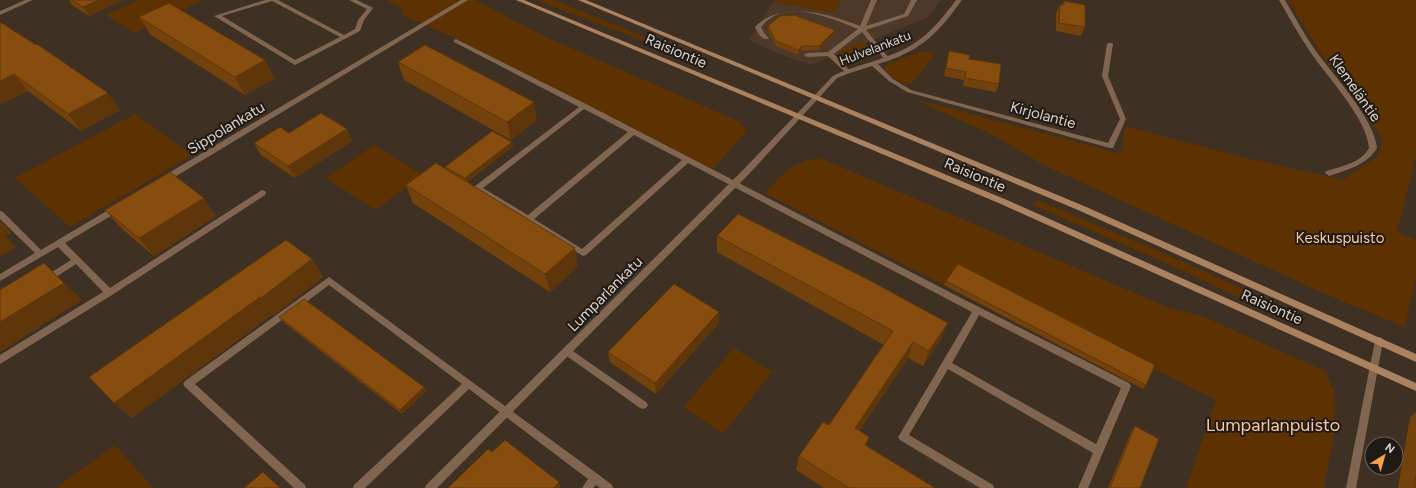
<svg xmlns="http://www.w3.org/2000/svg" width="1416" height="488" viewBox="0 0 1416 488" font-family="Figtree,sans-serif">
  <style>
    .built { fill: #4d3929 }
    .green { fill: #5d3200 }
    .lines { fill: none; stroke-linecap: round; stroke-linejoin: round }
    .service { fill: #806650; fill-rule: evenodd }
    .minor { fill: #806650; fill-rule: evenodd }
    .secondary { fill: #ab825f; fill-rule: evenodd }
    .wall { fill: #73420c }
    .shaded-wall { fill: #5e360a }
    .building { fill: #864d0e; stroke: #5e360a }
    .labels { text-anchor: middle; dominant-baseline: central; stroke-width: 4; stroke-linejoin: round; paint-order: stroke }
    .far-street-label { font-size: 13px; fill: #dcd3cb; stroke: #201a14 }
    .street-label { font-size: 15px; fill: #dcd3cb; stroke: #201a14 }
    .park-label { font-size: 15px; fill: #fcc99f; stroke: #201a14 }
    .near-park-label { font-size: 18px; fill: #fcc99f; stroke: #201a14 }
  </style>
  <rect width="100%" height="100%" fill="#3f3024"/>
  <path class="built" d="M841 0H941L929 17 811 65 779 54 749 40 773 2 835 13Z"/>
  <path class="green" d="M139 0H203L134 33 106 15Z
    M386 0H475L548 38 738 121 747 131 713 169 455 38 402 15 403 9Z
    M536 0H554L655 41 652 44Z
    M774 0H841L835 13 773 2Z
    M1288 0H1416V156L1397 232 1416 240V277L1405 327 1321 292 1044 165 993 135 914 99 1121 154 1125 126 1234 155 1343 180 1377 157 1383 141 1374 124 1322 55Z
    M863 42 872 49V55C862 58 852 62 842 57L840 52 845 48Z
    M920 52H929L934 56 911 84C900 85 891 77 885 70L886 65Z
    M135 114 192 155 70 227 15 178Z
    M374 145 423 175 375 210 326 178Z
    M820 158 1167 307 1204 317 1325 371 1334 391 1335 430 1324 488H1186L1216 400 956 269 944 285 765 193C783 174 792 161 820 158Z
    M1038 200 1170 256 1254 294 1251 303 1166 263 1033 205Z
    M734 348 772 372 723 434 684 407Z
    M115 445 153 488H56Z"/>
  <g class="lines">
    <path class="service" d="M265 0H278L344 35 355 29 358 20 367 9 349 0H357L373 8 364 20 360 31 295 65 214 16ZM272 1 340 37 295 60 222 16Z
      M461 0H468L168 181H162L161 179 162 177Z
      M871 0H877L866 26 904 14 911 0H917L908 16 866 30 889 58V60H885L862 32 834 54 849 70V72H845L828 56 807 57 804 55 807 53 828 52 858 29C836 20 798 4 776 15 770 18 765 22 761 27L764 33 769 38 768 39C761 40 758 33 755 27 781 0 828 13 860 26Z
      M456 39 586 104 961 298 1129 383 1131 386 1088 488H1078L1093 453 948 369 909 435 993 485 994 488H980L900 440 898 437 900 434 972 312 688 163 586 255 583 256 475 190 474 188 475 186 579 107 454 42V40ZM584 109 628 132 528 215 483 188ZM634 135 682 160 582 249 534 219ZM979 315 1121 388 1096 444 952 363Z
      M262 190 265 191 266 193 265 195 112 295 0 364V355L103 292 76 264 50 281H44L43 279 44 277 71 260 58 247 0 281V274L35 253 0 219V211L3 212 41 250 115 206H121L122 208 121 210 65 243 110 288Z
      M329 277 599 475 612 485 613 488H600L596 485 593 488H582L588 479 469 389 365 488H353L354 485 462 384 329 285 195 384 305 485 306 488H294L185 387 183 384 185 381Z
      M567 347 646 402 648 405 646 408 643 409 640 408 564 354 563 351 564 348Z"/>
    <path class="minor" d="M25 0H33L0 15V11Z
      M956 0H962C937 35 919 52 878 64L893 79 911 90 1108 143 1120 119 1102 76 1107 44 1108 43H1112L1113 44 1108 76 1126 119 1113 148H1110L907 92 889 81 872 66 850 73 837 78 749 174 437 488H425L426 485 743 170 833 76C850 67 868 64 885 57 919 46 935 28 956 0Z
      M1279 0H1285C1295 17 1304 34 1315 50 1333 75 1374 118 1377 148 1367 165 1347 170 1329 176L1325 173 1326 171C1341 167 1362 162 1369 148 1367 118 1326 76 1309 50 1298 34 1289 17 1279 0Z
      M1379 337 1382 338 1383 341 1356 488H1346L1375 341 1376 338Z"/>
    <path class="secondary" d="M516 0H524L1007 200 1416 383V391L1001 204Z
      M578 0H586L1084 206 1416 354V362L1078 210Z"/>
  </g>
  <path class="wall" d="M69 0H123L89 16 72 5Z
    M1064 1 1085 27 1081 36 1056 31V13L1060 5H1062Z
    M139 17 275 78 245 95 151 35Z
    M0 22 120 110 81 131 28 91 0 104Z
    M768 26 835 30V34L819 50 801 51 798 55 776 46 768 30Z
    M949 51 969 59 999 84 996 92 963 86 964 80 944 76Z
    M398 62 537 120 511 140 404 80Z
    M289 133 352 141 295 178 261 155 254 143Z
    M512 142 513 146 467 182 578 266 550 292 413 203 406 185 446 169 445 167Z
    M105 210 216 216 154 256 121 228Z
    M717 236 941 339 923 366 908 358 859 431 869 437 866 446 935 488H824L796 470 799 456 829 425 884 345 717 252Z
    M312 259 323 277 274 315 273 314 132 418 114 403Z
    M946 281 1146 385 1143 389 944 285Z
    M279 317 424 387 426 391 402 414 282 321Z
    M719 323 656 394 610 362 608 352Z
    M1416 412V488H1398L1410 417Z
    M1135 426 1140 488H1108L1132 430Z"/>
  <path class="shaded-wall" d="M99 0H123L89 16 83 7Z
    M835 30V34L819 50V46Z
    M802 46 801 51 798 55V50Z
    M265 60 275 78 245 95 235 77Z
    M14 74 28 91 0 104V81Z
    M108 93 120 110 81 131 68 114Z
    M534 102 537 120 511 140 507 122Z
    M347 129 352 141 295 178 288 166Z
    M512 142 513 146 466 182 465 178Z
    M204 198 216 216 154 256 139 238Z
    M0 220 12 233 5 236 16 247 0 257Z
    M575 248 578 266 550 292 545 274Z
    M312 259 323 277 274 315 261 298Z
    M64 283 82 300 0 352V322Z
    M260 297 273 314 132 418 114 403Z
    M719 312V323L656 394 655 383Z
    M948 323 941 339 923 366 929 351Z
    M913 342 908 358 850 443 855 428Z
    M424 387 426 391 402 414 400 410Z
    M559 482 561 488H554Z"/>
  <path class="building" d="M71 0H99L83 7Z
    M1064 1 1085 5V27L1059 23 1060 5H1064Z
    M169 3 265 60 235 77 139 17Z
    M794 15 835 30 819 46H802L798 50 776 41 768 26 780 16Z
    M0 22 36 45 37 44 108 93 68 114 14 74 0 81Z
    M425 45 534 102 507 122 398 62Z
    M949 51 970 55 969 59 1001 64 999 84 965 78 966 72 946 68Z
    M321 113 347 129 288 166 254 143 280 127 289 133Z
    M492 131 512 142 465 178 445 167Z
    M436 163 575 248 545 274 406 185Z
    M170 172 204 198 139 238 105 210Z
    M738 214 867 279 948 323 929 351 913 342 855 428 869 437 865 445 935 488H849L799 456 823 422 829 425 893 331 717 236Z
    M286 240 312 259 261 298 260 297 114 403 89 377Z
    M44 263 64 283 0 322V290Z
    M958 264 1155 365 1146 385 946 281Z
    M674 284 719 312 655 383 608 352Z
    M304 299 424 387 400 410 279 317Z
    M1135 426 1159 439 1140 488H1110Z
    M505 440 559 482 554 488H448L488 449 492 452Z
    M263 472 280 488H244Z
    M1416 476V488H1414Z"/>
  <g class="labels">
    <g class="far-street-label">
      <text transform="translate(875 48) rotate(-21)">Hulvelankatu</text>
    </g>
    <g class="street-label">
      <text transform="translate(676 51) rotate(23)">Raisiontie</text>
      <text transform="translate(1355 88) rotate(55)">Klemeläntie</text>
      <text transform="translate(1043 115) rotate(15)">Kirjolantie</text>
      <text transform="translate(226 128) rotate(-31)">Sippolankatu</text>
      <text transform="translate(975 175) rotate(23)">Raisiontie</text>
      <text transform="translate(605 294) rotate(-45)">Lumparlankatu</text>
      <text transform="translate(1272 307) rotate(24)">Raisiontie</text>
    </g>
    <g class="park-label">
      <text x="1340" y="238">Keskuspuisto</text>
    </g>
    <g class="near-park-label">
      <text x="1273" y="425">Lumparlanpuisto</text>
    </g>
  </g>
  <g transform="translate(1384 456) rotate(37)"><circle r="19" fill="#201a14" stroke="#6b645d"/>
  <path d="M0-3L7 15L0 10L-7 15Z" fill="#f9a04c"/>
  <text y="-6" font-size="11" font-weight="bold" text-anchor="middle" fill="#dcd3cb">N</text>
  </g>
</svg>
